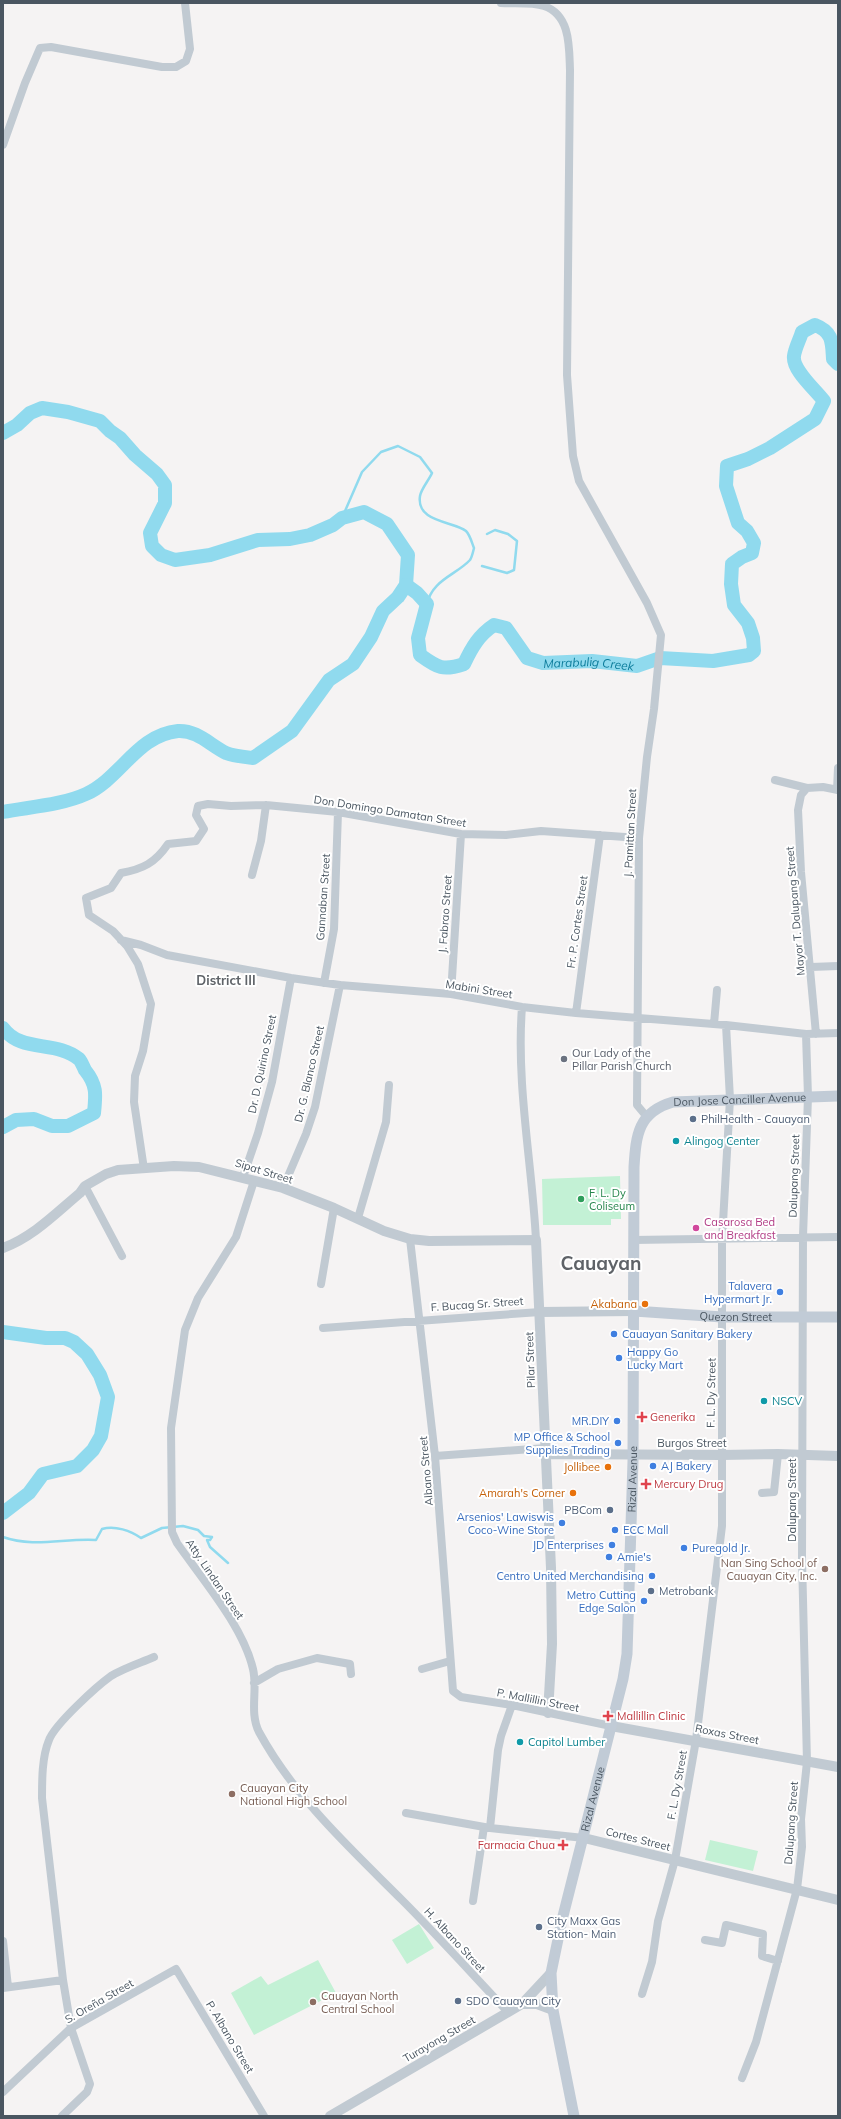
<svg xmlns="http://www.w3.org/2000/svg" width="841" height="2119" viewBox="0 0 841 2119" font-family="Mulish,sans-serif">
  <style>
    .green { fill: #c3f1d5 }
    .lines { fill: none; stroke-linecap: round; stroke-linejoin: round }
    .stream { stroke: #90daee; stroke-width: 2.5 }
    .river { stroke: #90daee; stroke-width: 14 }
    .minor { stroke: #c1cad2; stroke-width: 8 }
    .tertiary { stroke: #c1cad2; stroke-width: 10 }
    .secondary { stroke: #c1cbd6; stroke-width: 11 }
    .worship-dot { fill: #6b7280; stroke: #fff; stroke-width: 1.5 }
    .service-dot { fill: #5c6f8a; stroke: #fff; stroke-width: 1.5 }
    .culture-dot { fill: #0f9aa8; stroke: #fff; stroke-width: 1.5 }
    .leisure-dot { fill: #2e9e5b; stroke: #fff; stroke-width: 1.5 }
    .hotel-dot { fill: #d1479c; stroke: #fff; stroke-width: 1.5 }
    .shop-dot { fill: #3f7fe0; stroke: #fff; stroke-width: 1.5 }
    .food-dot { fill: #e8710a; stroke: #fff; stroke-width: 1.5 }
    .health-dot { fill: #e0444e; stroke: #fff; stroke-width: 1.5 }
    .education-dot { fill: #8d6e63; stroke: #fff; stroke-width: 1.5 }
    .labels { text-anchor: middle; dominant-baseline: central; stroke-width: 4; stroke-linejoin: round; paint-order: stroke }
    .street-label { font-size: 11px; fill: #4a5661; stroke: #fff }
    .worship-label { font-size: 11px; fill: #5b616d; stroke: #fff; text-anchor: start }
    .service-label { font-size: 11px; fill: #4e5e75; stroke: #fff; text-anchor: start }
    .culture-label { font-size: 11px; fill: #0d838f; stroke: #fff; text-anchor: start }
    .leisure-label { font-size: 11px; fill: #27864d; stroke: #fff; text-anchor: start }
    .hotel-label { font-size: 11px; fill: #b23c85; stroke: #fff; text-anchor: start }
    .shop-label { font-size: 11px; fill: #366cbe; stroke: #fff; text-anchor: end }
    .food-label { font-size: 11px; fill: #c56008; stroke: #fff; text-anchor: end }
    .health-label { font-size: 11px; fill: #be3a42; stroke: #fff; text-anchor: start }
    .education-label { font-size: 11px; fill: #785e54; stroke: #fff; text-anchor: start }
    .water-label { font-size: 12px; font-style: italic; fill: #0c7c9b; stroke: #fff }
    .quarter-label { font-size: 13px; font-weight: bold; fill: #5f6368; stroke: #fff }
    .town-label { font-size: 19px; font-weight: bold; fill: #5f6368; stroke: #fff }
  </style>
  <rect width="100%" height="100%" fill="#f5f3f3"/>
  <path class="green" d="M620 1176 621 1219H611V1225H543L542 1179Z
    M710 1840 758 1851 753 1871 705 1860Z
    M419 1924 434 1948 407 1964 392 1940Z
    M318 1960 336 1993 254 2035 231 1993 261 1976 268 1985Z"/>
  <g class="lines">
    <path class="stream" d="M342 518 362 472 381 452 398 446 420 457 432 473C429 480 421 489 420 496 416 523 454 521 466 531 470 535 472 543 474 548 473 552 472 557 470 560 456 575 432 580 427 604
      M482 566 507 573 514 570 517 541 508 534 495 530 487 534
      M3 1537C34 1548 64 1538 96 1540L102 1529C115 1525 131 1531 141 1538L162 1528 183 1526 198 1530 204 1536 212 1537 210 1540H207L210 1547 228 1563"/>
    <g class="river">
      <path d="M3 433 17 425 30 413 42 408 68 412 100 421 110 431 120 438 135 455 157 474 165 485V503L150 533 152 546 161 555 175 560 210 555 258 540 290 539 310 535 333 525 342 518 364 512 387 524 408 555 406 585 398 597 383 611 371 637 353 664 329 680 292 731 253 758C245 757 234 756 226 753 210 745 197 730 178 731 137 735 121 778 86 794 62 805 29 807 3 812"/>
      <path id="s1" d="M406 585 417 593 427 604 418 638 420 655C438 668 443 671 464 664 472 647 479 635 494 625L506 628 527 658 543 663 592 661 637 666 660 658 713 661 749 655 754 651 753 638 748 623 734 605 731 584 732 564 742 557 752 553 754 543 747 531 738 523 726 486 727 466 748 459 770 448 815 419 824 401C815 389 792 370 794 356 795 348 800 339 802 332L815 325C833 332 832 342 833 359L838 364"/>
      <path d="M3 1028C21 1053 56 1040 79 1059 81 1061 83 1066 85 1070 97 1085 96 1094 94 1113L68 1126H52L34 1119 16 1120 3 1127"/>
      <path d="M3 1332 46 1338H65L74 1342 87 1354 100 1375 108 1397 101 1436 93 1450 77 1466 43 1474 29 1493 3 1513"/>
    </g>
    <path class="minor" d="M501 3C514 4 532 2 544 6 571 15 569 48 570 70L567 375 573 456 579 481 647 603 661 635 654 709 647 757 639 838 637 1105 647 1117
      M3 145 25 83 40 48 51 47 162 67H176L186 61 190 49 185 3
      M775 780 807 788 823 787 838 790
      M807 788 801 795 798 810 801 872 816 1034
      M837 790 838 768
      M252 875 261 841 266 805
      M121 940 141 945 167 955 291 978 340 985 451 994 522 1007 576 1013 726 1025 806 1034 838 1033
      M811 967 838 966
      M324 983 334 929 338 812
      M451 994 461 834
      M522 1007C516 1084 532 1163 536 1240
      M576 1013 600 835
      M714 1024 717 990
      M144 1169 134 1102 135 1076 143 1051 151 1004 138 964 127 946 113 931 89 915 86 898 111 888 121 873C143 869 155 863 168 844L196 841 204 829 196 815 198 806 208 804 231 806 266 805 338 812 461 834 506 835 541 831 639 838
      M243 1177 258 1133 272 1082 291 978
      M254 1181 236 1237 198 1298 185 1330 171 1428 172 1532 177 1543C202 1579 243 1626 253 1669 258 1690 249 1712 259 1732 295 1798 350 1848 402 1900 438 1936 473 1975 508 2012
      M85 1186 122 1256
      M283 1188 306 1134 315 1107 340 985
      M358 1218 386 1122 389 1085
      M410 1239 435 1456 453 1691 461 1697 467 1698 512 1705 611 1726
      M633 1240 838 1237
      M321 1284 334 1208
      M323 1328 540 1312
      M435 1456 546 1448
      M762 1493 774 1492 778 1454
      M422 1669 450 1661
      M254 1683 278 1669 317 1658 350 1664 351 1674
      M406 1813 490 1828 584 1838
      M490 1828 498 1750 501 1736 512 1705
      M473 1901 484 1827
      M705 1940 722 1943 726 1925 763 1934 762 1956 778 1961
      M3 1941 8 1987
      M3 1988 63 1980
      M642 1994 652 1962 658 1921 675 1860 696 1740 722 1526V1240L730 1099 726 1025
      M742 2078 756 2042 797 1889 802 1847 801 1819 807 1762 802 1559 803 1236 808 1097 806 1034
      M3 2092 71 2028 176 1969 264 2116
      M62 2116 87 2092 90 2084 71 2028 63 1980 42 1798C42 1779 42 1757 49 1740 55 1724 97 1686 111 1676 124 1668 140 1663 154 1657"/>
    <path class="tertiary" d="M3 1248C33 1237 56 1213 80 1193L85 1186 106 1174 118 1170 174 1166 199 1167 283 1188 334 1208 384 1231 410 1239 429 1241 536 1240 551 1568 552 1644 548 1713
      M540 1312 634 1311
      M546 1454 721 1455 778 1454 838 1456
      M611 1726 838 1767
      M584 1838 838 1900
      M522 2004H537L553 2010
      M330 2116 522 2004 551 1973"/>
    <g class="secondary">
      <path id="s2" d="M634 1311 722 1317H838"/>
      <path id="s3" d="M574 2116 553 2010 551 1973 562 1920 623 1679 627 1654 633 1461 634 1167C636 1135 638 1112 673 1102L838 1096"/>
    </g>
  </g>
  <circle class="worship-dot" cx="564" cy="1059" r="4"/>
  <g class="service-dot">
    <circle cx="693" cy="1119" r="4"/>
    <circle cx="610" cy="1510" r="4"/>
    <circle cx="651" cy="1591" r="4"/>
    <circle cx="539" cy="1927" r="4"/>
    <circle cx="458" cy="2001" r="4"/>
  </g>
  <g class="culture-dot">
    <circle cx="676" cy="1141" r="4"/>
    <circle cx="764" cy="1401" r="4"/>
    <circle cx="520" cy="1742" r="4"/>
  </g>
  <circle class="leisure-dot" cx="581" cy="1199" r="4"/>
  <circle class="hotel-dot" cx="696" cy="1228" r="4"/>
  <g class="shop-dot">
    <circle cx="780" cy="1292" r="4"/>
    <circle cx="614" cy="1334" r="4"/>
    <circle cx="619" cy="1358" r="4"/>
    <circle cx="617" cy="1421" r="4"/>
    <circle cx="618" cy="1443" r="4"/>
    <circle cx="653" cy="1466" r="4"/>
    <circle cx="562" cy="1523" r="4"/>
    <circle cx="615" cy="1530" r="4"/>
    <circle cx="612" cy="1545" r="4"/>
    <circle cx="684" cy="1548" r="4"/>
    <circle cx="609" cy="1557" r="4"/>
    <circle cx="652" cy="1576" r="4"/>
    <circle cx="644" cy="1601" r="4"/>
  </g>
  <g class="food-dot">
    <circle cx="645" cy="1304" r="4"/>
    <circle cx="608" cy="1467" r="4"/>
    <circle cx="573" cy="1493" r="4"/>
  </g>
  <g class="health-dot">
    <path d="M640 1411h4v4h4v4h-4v4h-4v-4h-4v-4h4z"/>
    <path d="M644 1478h4v4h4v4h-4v4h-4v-4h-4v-4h4z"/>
    <path d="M606 1710h4v4h4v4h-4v4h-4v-4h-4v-4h4z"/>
    <path d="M561 1839h4v4h4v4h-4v4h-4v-4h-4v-4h4z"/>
  </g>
  <g class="education-dot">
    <circle cx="825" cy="1569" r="4"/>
    <circle cx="232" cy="1794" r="4"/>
    <circle cx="313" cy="2002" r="4"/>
  </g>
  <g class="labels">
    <g class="street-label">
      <text transform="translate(390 811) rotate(9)">Don Domingo Damatan Street</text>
      <text transform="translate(630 833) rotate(-87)">J. Pamittan Street</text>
      <text transform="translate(323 897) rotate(-86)">Gannaban Street</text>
      <text transform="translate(795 911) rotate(-95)">Mayor T. Dalupang Street</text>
      <text transform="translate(445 914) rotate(-86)">J. Fabrao Street</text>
      <text transform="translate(577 922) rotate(-82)">Fr. P. Cortes Street</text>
      <text transform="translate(479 989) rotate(9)">Mabini Street</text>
      <text transform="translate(262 1064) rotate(-78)">Dr. D. Quirino Street</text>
      <text transform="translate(309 1074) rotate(-77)">Dr. G. Blanco Street</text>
      <text stroke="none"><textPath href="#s3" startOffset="1110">Don Jose Canciller Avenue</textPath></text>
      <text transform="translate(264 1171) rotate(17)">Sipat Street</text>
      <text transform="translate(794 1176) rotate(-88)">Dalupang Street</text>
      <text transform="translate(477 1304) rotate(-4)">F. Bucag Sr. Street</text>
      <text stroke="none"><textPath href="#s2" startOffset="102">Quezon Street</textPath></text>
      <text transform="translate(530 1360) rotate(-92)">Pilar Street</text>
      <text transform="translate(711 1393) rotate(-89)">F. L. Dy Street</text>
      <text x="692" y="1443">Burgos Street</text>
      <text transform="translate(426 1471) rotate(-95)">Albano Street</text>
      <text stroke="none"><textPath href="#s3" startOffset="648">Rizal Avenue</textPath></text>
      <text transform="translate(792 1500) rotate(-90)">Dalupang Street</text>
      <text transform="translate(215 1579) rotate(56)">Atty. Lindan Street</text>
      <text transform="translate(538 1700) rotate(11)">P. Mallillin Street</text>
      <text transform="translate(727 1734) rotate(11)">Roxas Street</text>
      <text transform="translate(677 1785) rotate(-80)">F. L. Dy Street</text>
      <text stroke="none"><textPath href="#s3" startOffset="324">Rizal Avenue</textPath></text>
      <text transform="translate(791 1823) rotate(-86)">Dalupang Street</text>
      <text transform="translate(638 1839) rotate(14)">Cortes Street</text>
      <text transform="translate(455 1940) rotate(47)">H. Albano Street</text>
      <text transform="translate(99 2001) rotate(-30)">S. Oreña Street</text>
      <text transform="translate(230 2037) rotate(59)">P. Albano Street</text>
      <text transform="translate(439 2039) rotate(-30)">Turayong Street</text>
    </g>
    <g class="worship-label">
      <text x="572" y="1053">Our Lady of the<tspan x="572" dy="13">Pillar Parish Church</tspan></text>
    </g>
    <g class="service-label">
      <text x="701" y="1119">PhilHealth - Cauayan</text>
      <text x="602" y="1510" text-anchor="end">PBCom</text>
      <text x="659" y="1591">Metrobank</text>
      <text x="547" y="1921">City Maxx Gas<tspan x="547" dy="13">Station- Main</tspan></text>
      <text x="466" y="2001">SDO Cauayan City</text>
    </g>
    <g class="culture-label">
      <text x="684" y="1141">Alingog Center</text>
      <text x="772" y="1401">NSCV</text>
      <text x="528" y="1742">Capitol Lumber</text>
    </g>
    <g class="leisure-label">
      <text x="589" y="1193">F. L. Dy<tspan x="589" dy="13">Coliseum</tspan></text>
    </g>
    <g class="hotel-label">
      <text x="704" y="1222">Casarosa Bed<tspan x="704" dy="13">and Breakfast</tspan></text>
    </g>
    <g class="shop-label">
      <text x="772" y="1286">Talavera<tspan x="772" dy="13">Hypermart Jr.</tspan></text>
      <text x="622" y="1334" text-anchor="start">Cauayan Sanitary Bakery</text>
      <text x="627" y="1352" text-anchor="start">Happy Go<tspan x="627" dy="13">Lucky Mart</tspan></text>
      <text x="609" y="1421">MR.DIY</text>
      <text x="610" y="1437">MP Office &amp; School<tspan x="610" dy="13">Supplies Trading</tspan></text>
      <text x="661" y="1466" text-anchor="start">AJ Bakery</text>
      <text x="554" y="1517">Arsenios' Lawiswis<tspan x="554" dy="13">Coco-Wine Store</tspan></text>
      <text x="623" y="1530" text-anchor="start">ECC Mall</text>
      <text x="604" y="1545">JD Enterprises</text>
      <text x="692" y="1548" text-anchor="start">Puregold Jr.</text>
      <text x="617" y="1557" text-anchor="start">Amie's</text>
      <text x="644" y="1576">Centro United Merchandising</text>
      <text x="636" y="1595">Metro Cutting<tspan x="636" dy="13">Edge Salon</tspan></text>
    </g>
    <g class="food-label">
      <text x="637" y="1304">Akabana</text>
      <text x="600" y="1467">Jollibee</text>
      <text x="565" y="1493">Amarah's Corner</text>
    </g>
    <g class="health-label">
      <text x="650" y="1417">Generika</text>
      <text x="654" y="1484">Mercury Drug</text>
      <text x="617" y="1716">Mallillin Clinic</text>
      <text x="555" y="1845" text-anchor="end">Farmacia Chua</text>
    </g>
    <g class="education-label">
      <text x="817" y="1563" text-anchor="end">Nan Sing School of<tspan x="817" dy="13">Cauayan City, Inc.</tspan></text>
      <text x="240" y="1788">Cauayan City<tspan x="240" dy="13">National High School</tspan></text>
      <text x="321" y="1996">Cauayan North<tspan x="321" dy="13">Central School</tspan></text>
    </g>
    <g class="water-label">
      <text stroke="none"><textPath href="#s1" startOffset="290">Marabulig Creek</textPath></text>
    </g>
    <g class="quarter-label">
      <text x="226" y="980">District III</text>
    </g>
    <g class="town-label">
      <text x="601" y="1263">Cauayan</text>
    </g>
  </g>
  <rect width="841" height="2119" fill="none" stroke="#4a5661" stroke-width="8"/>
</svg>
